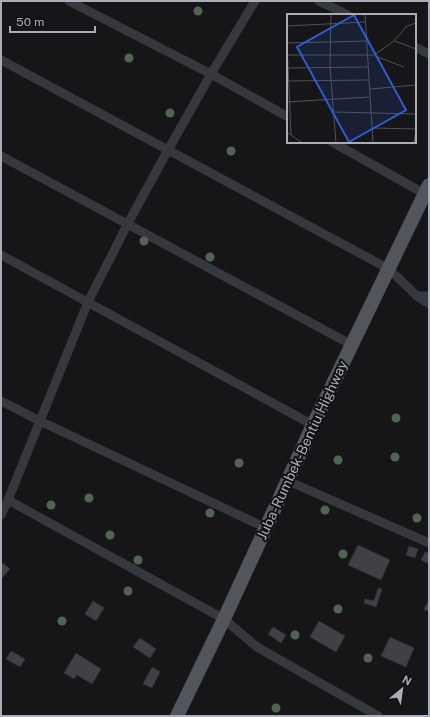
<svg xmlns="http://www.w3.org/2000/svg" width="430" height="717" viewBox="0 0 430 717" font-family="'Public Sans',sans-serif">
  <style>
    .building { fill: #404145; stroke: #303034 }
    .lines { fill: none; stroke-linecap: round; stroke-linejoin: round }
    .minor { stroke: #37383d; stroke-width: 9 }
    .primary { stroke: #53555c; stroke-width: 14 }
    .tree { fill: #506452 }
    .labels { text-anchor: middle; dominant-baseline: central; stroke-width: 4; stroke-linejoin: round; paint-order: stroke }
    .street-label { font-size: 14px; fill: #a8adb8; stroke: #111113 }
    .inset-road { fill: none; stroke: #505258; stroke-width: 1 }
    .view { fill: #325cd3; fill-opacity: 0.15; stroke: #325cd3; stroke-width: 2 }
    .inset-edge { fill: none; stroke: #a8adb8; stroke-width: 2 }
  </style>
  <rect width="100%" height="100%" fill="#161618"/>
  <path class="building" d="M358 545 390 560 381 580 348 565Z
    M409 546 418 549 415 558 406 555Z
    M425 552 429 553V564L421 560Z
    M3 563 10 569 2 578 1 566Z
    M378 588 382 589 376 607 364 603 365 599 374 601Z
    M429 600V612L424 609Z
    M93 601 104 608 96 621 85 614Z
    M319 621 345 636 336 652 310 637Z
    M273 627 286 635 281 643 268 634Z
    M390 637 414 648 406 667 381 656Z
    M140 638 156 649 150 658 133 647Z
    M11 651 25 659 20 667 6 659Z
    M76 653 101 669 92 684 77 675 74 679 64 673Z
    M152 667 160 672 152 688 143 684Z"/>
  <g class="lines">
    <path class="minor" d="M69 1 211 74 288 117
      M319 1 348 15
      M415 47 429 54
      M1 60 389 269 417 296H429
      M332 142 425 194
      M1 156 352 345
      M1 255 313 425
      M417 296 429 304
      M1 401 40 421 266 528
      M288 481 429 543
      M8 500 224 619 257 647 378 716
      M1 515 8 500 88 302 127 225 168 150 211 74 255 1"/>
    <path class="primary" d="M177 716 224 619 313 425 429 185"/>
  </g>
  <g class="tree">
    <circle cx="198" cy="11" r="4.5"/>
    <circle cx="129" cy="58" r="4.5"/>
    <circle cx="170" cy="113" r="4.5"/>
    <circle cx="231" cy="151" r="4.5"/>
    <circle cx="144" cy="241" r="4.5"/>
    <circle cx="210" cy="257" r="4.5"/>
    <circle cx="396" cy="418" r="4.5"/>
    <circle cx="395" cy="457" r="4.5"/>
    <circle cx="338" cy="460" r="4.5"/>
    <circle cx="239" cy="463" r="4.5"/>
    <circle cx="89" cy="498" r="4.5"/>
    <circle cx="51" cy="505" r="4.5"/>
    <circle cx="325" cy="510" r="4.5"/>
    <circle cx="210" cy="513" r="4.5"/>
    <circle cx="417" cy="518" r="4.5"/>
    <circle cx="110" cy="535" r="4.5"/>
    <circle cx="343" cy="554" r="4.5"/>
    <circle cx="138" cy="560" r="4.5"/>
    <circle cx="128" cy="591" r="4.5"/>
    <circle cx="338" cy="609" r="4.5"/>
    <circle cx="62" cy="621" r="4.5"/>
    <circle cx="295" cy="635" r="4.5"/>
    <circle cx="368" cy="658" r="4.5"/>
    <circle cx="276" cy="708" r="4.5"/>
  </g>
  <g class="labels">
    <g class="street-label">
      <text transform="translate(302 450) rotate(-65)">Juba-Rumbek-Bentiu Highway</text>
    </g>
  </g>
  <g transform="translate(287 14)">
    <rect width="129" height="129" fill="#161618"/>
    <path class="inset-road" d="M44 0 43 53 49 129M78 0 86 129M0 12 79 8M108 27 129 35M0 41H87L107 27 120 12 129 9M88 42 117 53M1 54 81 53M0 67 82 66M83 75 129 71M0 88 82 83M48 98 129 100M86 114 129 115M0 118 15 129M4 121 0 29 79 27M127 129 129 116"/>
    <path class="view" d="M67 1 119 96 62 128 10 33Z"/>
    <rect width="129" height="129" class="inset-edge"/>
  </g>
  <rect width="430" height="717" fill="none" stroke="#a8adb8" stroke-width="4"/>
  <g transform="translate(402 689) rotate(29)" stroke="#111113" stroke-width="3" paint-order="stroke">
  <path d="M0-3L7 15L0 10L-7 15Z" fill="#a8adb8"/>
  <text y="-6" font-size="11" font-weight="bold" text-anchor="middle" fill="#a8adb8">N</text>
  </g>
  <path d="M10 26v6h85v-6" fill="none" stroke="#a8adb8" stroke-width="2"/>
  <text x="16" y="26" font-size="12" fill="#a8adb8" stroke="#111113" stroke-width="3" paint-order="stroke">50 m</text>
</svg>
